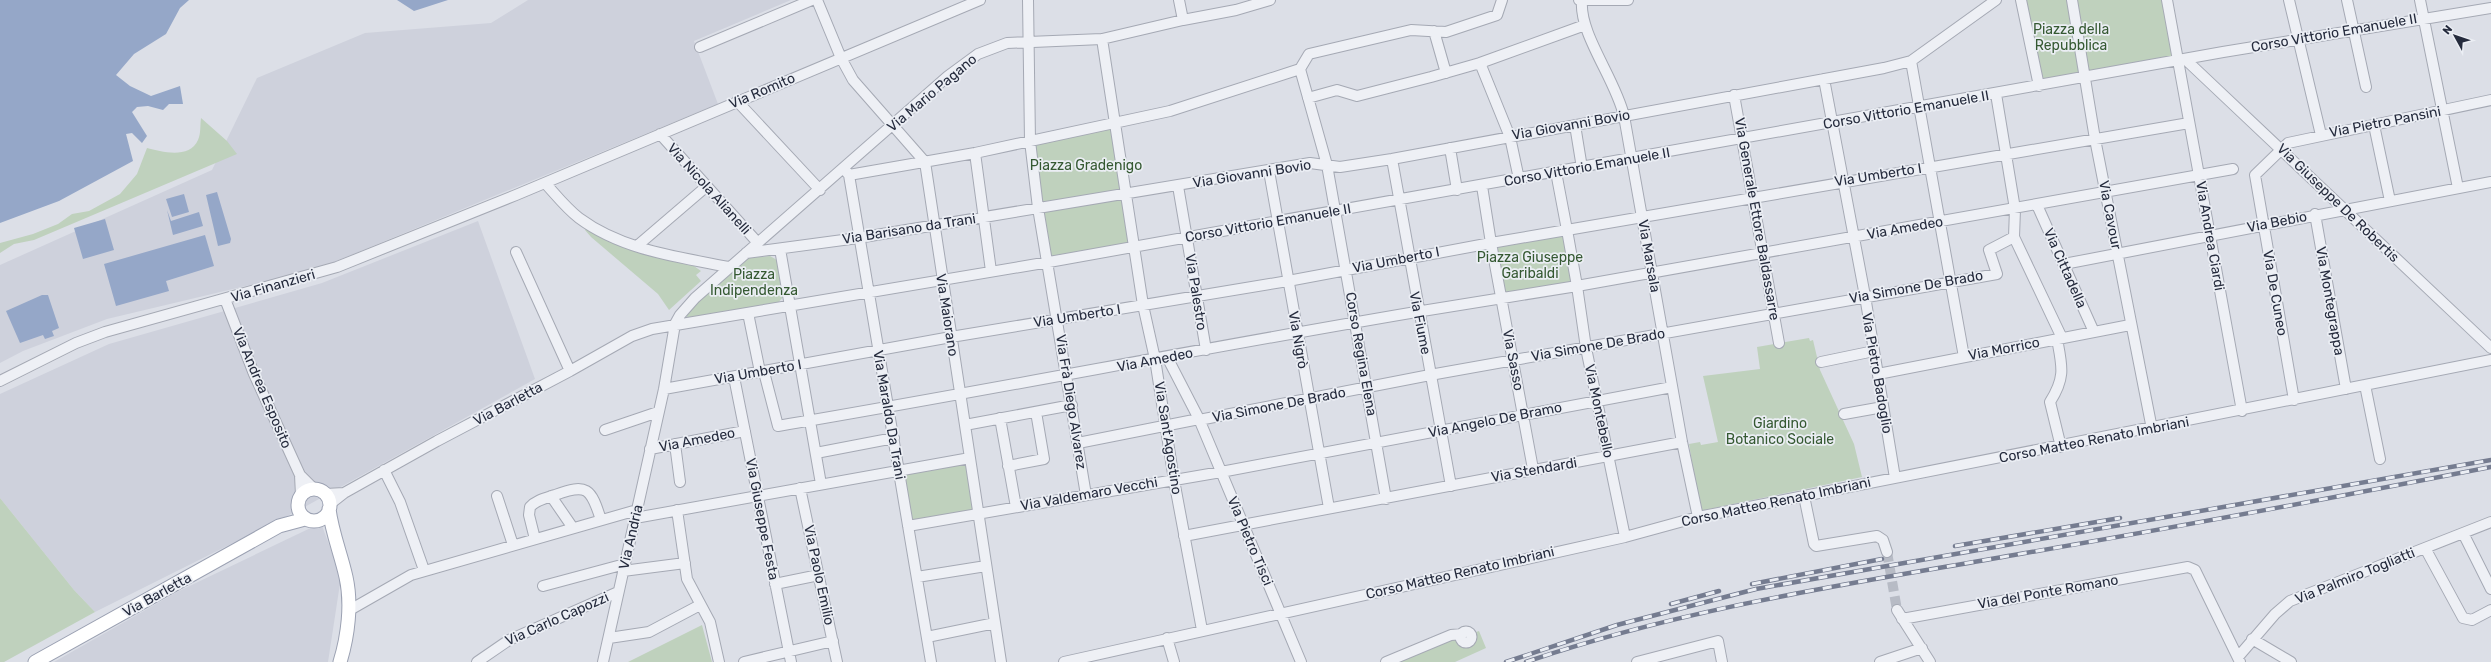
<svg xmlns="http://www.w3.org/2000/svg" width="2491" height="662" viewBox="0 0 2491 662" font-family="Rubik,sans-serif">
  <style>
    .built { fill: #ced1dc }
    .green { fill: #bfd1bd }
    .water { fill: #95a7c8 }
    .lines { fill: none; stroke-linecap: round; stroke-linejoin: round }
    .minor-tunnel { stroke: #b7bbc5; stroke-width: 10; stroke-dasharray: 10 5; stroke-linecap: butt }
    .minor-casing { stroke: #a5a9b4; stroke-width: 12 }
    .major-casing { stroke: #9ba1b2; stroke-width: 15 }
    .minor { stroke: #eef0f5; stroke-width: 10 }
    .major { stroke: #fff; stroke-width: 13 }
    .rail-casing { stroke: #757c90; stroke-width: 4.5 }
    .rail { stroke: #ebeef4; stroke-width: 3; stroke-dasharray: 9; stroke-linecap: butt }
    .labels { text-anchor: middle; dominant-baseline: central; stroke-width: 3.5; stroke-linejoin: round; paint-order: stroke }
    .park-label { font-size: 14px; fill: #355932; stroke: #ebeef4 }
    .street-label { font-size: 14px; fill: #252b3d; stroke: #ebeef4 }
  </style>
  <rect width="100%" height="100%" fill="#dcdfe7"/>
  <path class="built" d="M528 0H791L694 41 718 104 317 269 107 319 23 351 0 363V265L212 170 257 78 365 33 491 23Z
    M478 221 535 379 301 509 95 612 74 590 0 498V394L109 344 322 283Z
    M321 523 341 577 328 662H54L177 592Z"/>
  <path class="green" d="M2024 0H2163L2172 51 2171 56 2045 80 2041 78Z
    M201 118 227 141 237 154 34 240 14 244 0 253V243L33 234 58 224 72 214 89 211 120 194 137 174 147 148C162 152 190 159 198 140 201 134 200 125 201 118Z
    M1112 128 1123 191 1042 204 1034 144Z
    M1124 198 1132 243 1051 258 1042 211Z
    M587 227 626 248 694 266 701 271 696 275 701 281 669 310 658 294 591 237 585 230Z
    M1565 232 1574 284 1503 297 1494 245Z
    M770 256 777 260 783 297 777 304 691 318 687 317 686 314 688 310 748 258Z
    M1809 338 1810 341 1813 340 1820 370 1854 444 1862 477 1700 511 1689 444 1700 442 1701 445 1718 442 1703 376 1760 369 1757 347Z
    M967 462 976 511 910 523 902 473Z
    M0 498 74 590 95 612 4 662H0Z
    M702 625 712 662H628Z
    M1479 631 1486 648 1455 662H1395L1453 638 1464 647 1471 646 1477 640 1476 632Z"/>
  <path class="water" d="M0 0H189L180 8 166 34 134 54 116 75 130 86 151 96 180 86 183 104H169L163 110 148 106 137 107 132 112 147 136 142 143 132 133 126 134 133 161 59 201 0 223Z
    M397 0H448L414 11Z
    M217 192 231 239 230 243 218 246 206 195Z
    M184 194 189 212 172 217 166 199Z
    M167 210 171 221 199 212 203 226 173 235Z
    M105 219 114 250 83 259 74 228Z
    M205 235 214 266 166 281 169 291 116 306 104 264Z
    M42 295H48L59 328 52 331 54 336 45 339 43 335 20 343 6 311Z"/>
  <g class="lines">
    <path class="minor-tunnel" d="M1887 552 1897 610"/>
    <g class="minor-casing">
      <path id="minor" d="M817 0 841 58 853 80 925 162 1001 662
        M1028 0 1030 141 1038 208 1086 495
        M1179 0 1183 20
        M1579 0H1628
        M2021 0 2039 86
        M2072 0 2095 139 2152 429
        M2167 0 2242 411
        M2289 0 2321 135
        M2347 0 2366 87
        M2420 0 2458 188
        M1582 1C1579 34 1616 80 1624 116L1682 442 1698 517
        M1434 31 1446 73
        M1102 39 1143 305 1155 359 1174 480 1202 630
        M700 47 812 0
        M2185 59 2491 348
        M1911 61 1964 357
        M1480 63 1510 137 1519 179
        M1300 69 1327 165 1386 499
        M1300 69 1309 54 1411 30 1446 32 1497 15 1502 0
        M1824 79 1865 296 1895 478
        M1996 94 2015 209 2014 237 2062 338
        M1734 95 1779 343
        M1308 98 1337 90 1357 96 1431 77 1480 63 1585 25
        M737 101 820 190
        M1575 125 1582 168
        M2374 125 2390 201
        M660 134 758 243
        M1450 148 1457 190
        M975 153 991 271
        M1392 159 1451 486
        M844 169 849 175 931 662
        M1269 171 1329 508
        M1556 172 1567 230 2189 123
        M849 175 975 153 1170 111 1300 69
        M545 183C556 195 566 208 579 218 622 250 678 257 729 267
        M1178 186 1206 350
        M2037 205 2094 332
        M2315 214 2346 389
        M637 246 707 186
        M780 249 821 484
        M516 252 570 371
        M746 253 858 238 1310 163 1340 167 1392 159 1884 68 1911 61 1996 0
        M2064 264 2491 182
        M225 299 254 374 300 475 301 495
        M748 313 760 372
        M2057 339C2062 366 2066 377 2050 402L2061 447
        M1167 357 1199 419 1301 662
        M1821 362 1874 351
        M764 372 778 426C991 390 1203 348 1416 312 1470 303 1523 295 1577 286L1567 230 1491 243C1505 318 1519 394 1533 469
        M1878 374 2130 325
        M734 377 791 662
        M0 381 76 343 105 332 337 267 516 195 980 0
        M2365 385 2380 459
        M664 389 951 337 1288 281 1491 243 1482 186
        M2294 400 2255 175 2288 143 2491 100
        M1844 414 1883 407
        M1000 418 1016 507
        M1199 420 1430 375 1997 274 1989 250 2014 237
        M965 425 1072 405
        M605 430 658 412
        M1078 443 1199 419
        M675 444 680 482
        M650 449 745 431
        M816 453 894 438
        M1008 466 1044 459 1036 412
        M384 470 400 502 424 570
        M300 475 314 489
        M800 488 837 662
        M326 494 344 493
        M497 496 513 545
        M551 496 573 528
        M1804 496 1814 544 1816 546 1877 536 1883 540 1887 552
        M330 504 344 493 437 441 570 371 632 336 652 329 1049 262 2223 52 2491 8
        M677 510 687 579 710 622 719 662
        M635 518 970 458
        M908 526 1221 472 1672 387
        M2463 533 2491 589
        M1184 536 1682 442
        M1625 537 1586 348 1577 286 2233 169
        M535 539 529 515 530 507C536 500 546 498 555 495 587 483 591 488 601 520
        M2425 548 2463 618 2472 620 2491 610
        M623 571 685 563
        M917 577 986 566
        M775 584 819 575
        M543 586 625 564
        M1897 610 1930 662
        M348 611 411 575 637 510
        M1902 619 2188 567 2195 570 2240 662
        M1460.5 637a5.5 5.5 0 1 1 11 0a5.5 5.5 0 1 1-11 0Z
        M927 637 995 623
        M609 638 649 632 700 605
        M1167 638 1174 662
        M2252 639 2291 662
        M2238 657 2275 614 2290 601 2491 522
        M477 662 509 640 618 592
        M603 662 664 389 675 324 680 315 695 298 948 76 978 54 1007 43 1102 39 1183 20 1236 10 1270 0
        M744 662 833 641
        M1064 662 1625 537 1698 517 2491 360
        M1386 662 1451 635 1462 634
        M1637 662 1718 641 1722 662
        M1880 662 1922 648"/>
    </g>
    <g class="major-casing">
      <path id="major" d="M298 505a16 16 0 1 1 32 0a16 16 0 1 1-32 0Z
        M329 509C332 533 341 554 346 577 352 604 348 636 340 662
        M35 662 279 526 305 519"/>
    </g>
    <use href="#minor" class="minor"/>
    <use href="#major" class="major"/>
    <g class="rail-casing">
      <path id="rail" d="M1955 546 2120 518
        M1752 584 1882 559
        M1671 604 1719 591
        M1506 662 1617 625 1756 589 2491 460
        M1526 662C1684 608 1849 584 2014 555 2173 528 2332 498 2491 467"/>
    </g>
    <use href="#rail" class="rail"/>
  </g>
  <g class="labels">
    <g class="park-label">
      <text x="2071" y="29">Piazza della<tspan x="2071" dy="16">Repubblica</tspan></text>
      <text x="1086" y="165">Piazza Gradenigo</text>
      <text x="1530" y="257">Piazza Giuseppe<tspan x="1530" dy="16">Garibaldi</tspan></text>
      <text x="754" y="274">Piazza<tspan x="754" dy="16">Indipendenza</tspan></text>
      <text x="1780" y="423">Giardino<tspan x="1780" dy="16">Botanico Sociale</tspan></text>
    </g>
    <g class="street-label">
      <text transform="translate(2334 33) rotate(-10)">Corso Vittorio Emanuele II</text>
      <text transform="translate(762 91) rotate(-23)">Via Romito</text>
      <text transform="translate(932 93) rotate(-40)">Via Mario Pagano</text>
      <text transform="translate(1906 110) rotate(-10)">Corso Vittorio Emanuele II</text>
      <text transform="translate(2385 122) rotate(-11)">Via Pietro Pansini</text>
      <text transform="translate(1571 125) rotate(-10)">Via Giovanni Bovio</text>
      <text transform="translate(1587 167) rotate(-10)">Corso Vittorio Emanuele II</text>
      <text transform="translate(1252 174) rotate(-9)">Via Giovanni Bovio</text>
      <text transform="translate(1878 175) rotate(-9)">Via Umberto I</text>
      <text transform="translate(709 189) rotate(48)">Via Nicola Alianelli</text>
      <text transform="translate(2338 203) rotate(44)">Via Giuseppe De Robertis</text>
      <text transform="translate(2110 215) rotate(79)">Via Cavour</text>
      <text transform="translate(1757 219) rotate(80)">Via Generale Ettore Baldassarre</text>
      <text transform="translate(2277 222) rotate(-11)">Via Bebio</text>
      <text transform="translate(1268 223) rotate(-10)">Corso Vittorio Emanuele II</text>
      <text transform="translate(1905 228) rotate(-10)">Via Amedeo</text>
      <text transform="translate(909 229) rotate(-9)">Via Barisano da Trani</text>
      <text transform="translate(2210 236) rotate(80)">Via Andrea Ciardi</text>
      <text transform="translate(1649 256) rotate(80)">Via Marsala</text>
      <text transform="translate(1396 260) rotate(-11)">Via Umberto I</text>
      <text transform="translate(2065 268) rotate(66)">Via Cittadella</text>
      <text transform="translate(273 286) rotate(-16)">Via Finanzieri</text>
      <text transform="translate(1916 287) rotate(-10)">Via Simone De Brado</text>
      <text transform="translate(1196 292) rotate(81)">Via Palestro</text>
      <text transform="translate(2275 293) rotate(80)">Via De Cuneo</text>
      <text transform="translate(2330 301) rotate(80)">Via Montegrappa</text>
      <text transform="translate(947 315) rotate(81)">Via Maiorano</text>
      <text transform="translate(1077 316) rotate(-9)">Via Umberto I</text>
      <text transform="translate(1420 323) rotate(79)">Via Fiume</text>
      <text transform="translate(1298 340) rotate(80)">Via Nigrò</text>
      <text transform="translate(1598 345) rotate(-10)">Via Simone De Brado</text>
      <text transform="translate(2004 349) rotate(-11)">Via Morrico</text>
      <text transform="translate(1361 354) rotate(80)">Corso Regina Elena</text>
      <text transform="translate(1155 360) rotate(-11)">Via Amedeo</text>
      <text transform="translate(1513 360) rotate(79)">Via Sasso</text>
      <text transform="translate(758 372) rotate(-10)">Via Umberto I</text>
      <text transform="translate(1877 373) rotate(80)">Via Pietro Badoglio</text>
      <text transform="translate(262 388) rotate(67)">Via Andrea Esposito</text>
      <text transform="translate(1071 402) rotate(81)">Via Frà Diego Alvarez</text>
      <text transform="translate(508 404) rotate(-28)">Via Barletta</text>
      <text transform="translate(1279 405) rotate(-11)">Via Simone De Brado</text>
      <text transform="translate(1599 411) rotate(78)">Via Montebello</text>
      <text transform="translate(889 415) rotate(80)">Via Maraldo Da Trani</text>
      <text transform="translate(1495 420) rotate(-11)">Via Angelo De Bramo</text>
      <text transform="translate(1168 438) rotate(81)">Via Sant'Agostino</text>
      <text transform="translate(697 440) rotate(-11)">Via Amedeo</text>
      <text transform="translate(2094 440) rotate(-11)">Corso Matteo Renato Imbriani</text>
      <text transform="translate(1534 470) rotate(-10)">Via Stendardi</text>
      <text transform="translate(1089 494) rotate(-10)">Via Valdemaro Vecchi</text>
      <text transform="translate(1776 502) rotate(-12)">Corso Matteo Renato Imbriani</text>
      <text transform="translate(762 519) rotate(79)">Via Giuseppe Festa</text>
      <text transform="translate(631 537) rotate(-77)">Via Andria</text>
      <text transform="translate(1250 541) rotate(67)">Via Pietro Tisci</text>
      <text transform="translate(1460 573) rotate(-13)">Corso Matteo Renato Imbriani</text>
      <text transform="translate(819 575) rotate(78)">Via Paolo Emilio</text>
      <text transform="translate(2355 576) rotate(-22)">Via Palmiro Togliatti</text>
      <text transform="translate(2048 592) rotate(-10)">Via del Ponte Romano</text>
      <text transform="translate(157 595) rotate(-29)">Via Barletta</text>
      <text transform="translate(557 619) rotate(-24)">Via Carlo Capozzi</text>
    </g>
  </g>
  <g transform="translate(2455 36) rotate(310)" stroke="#ebeef4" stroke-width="3" paint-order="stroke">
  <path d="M0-3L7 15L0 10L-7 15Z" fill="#252b3d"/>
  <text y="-6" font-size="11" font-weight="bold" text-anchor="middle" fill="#252b3d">N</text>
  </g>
</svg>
